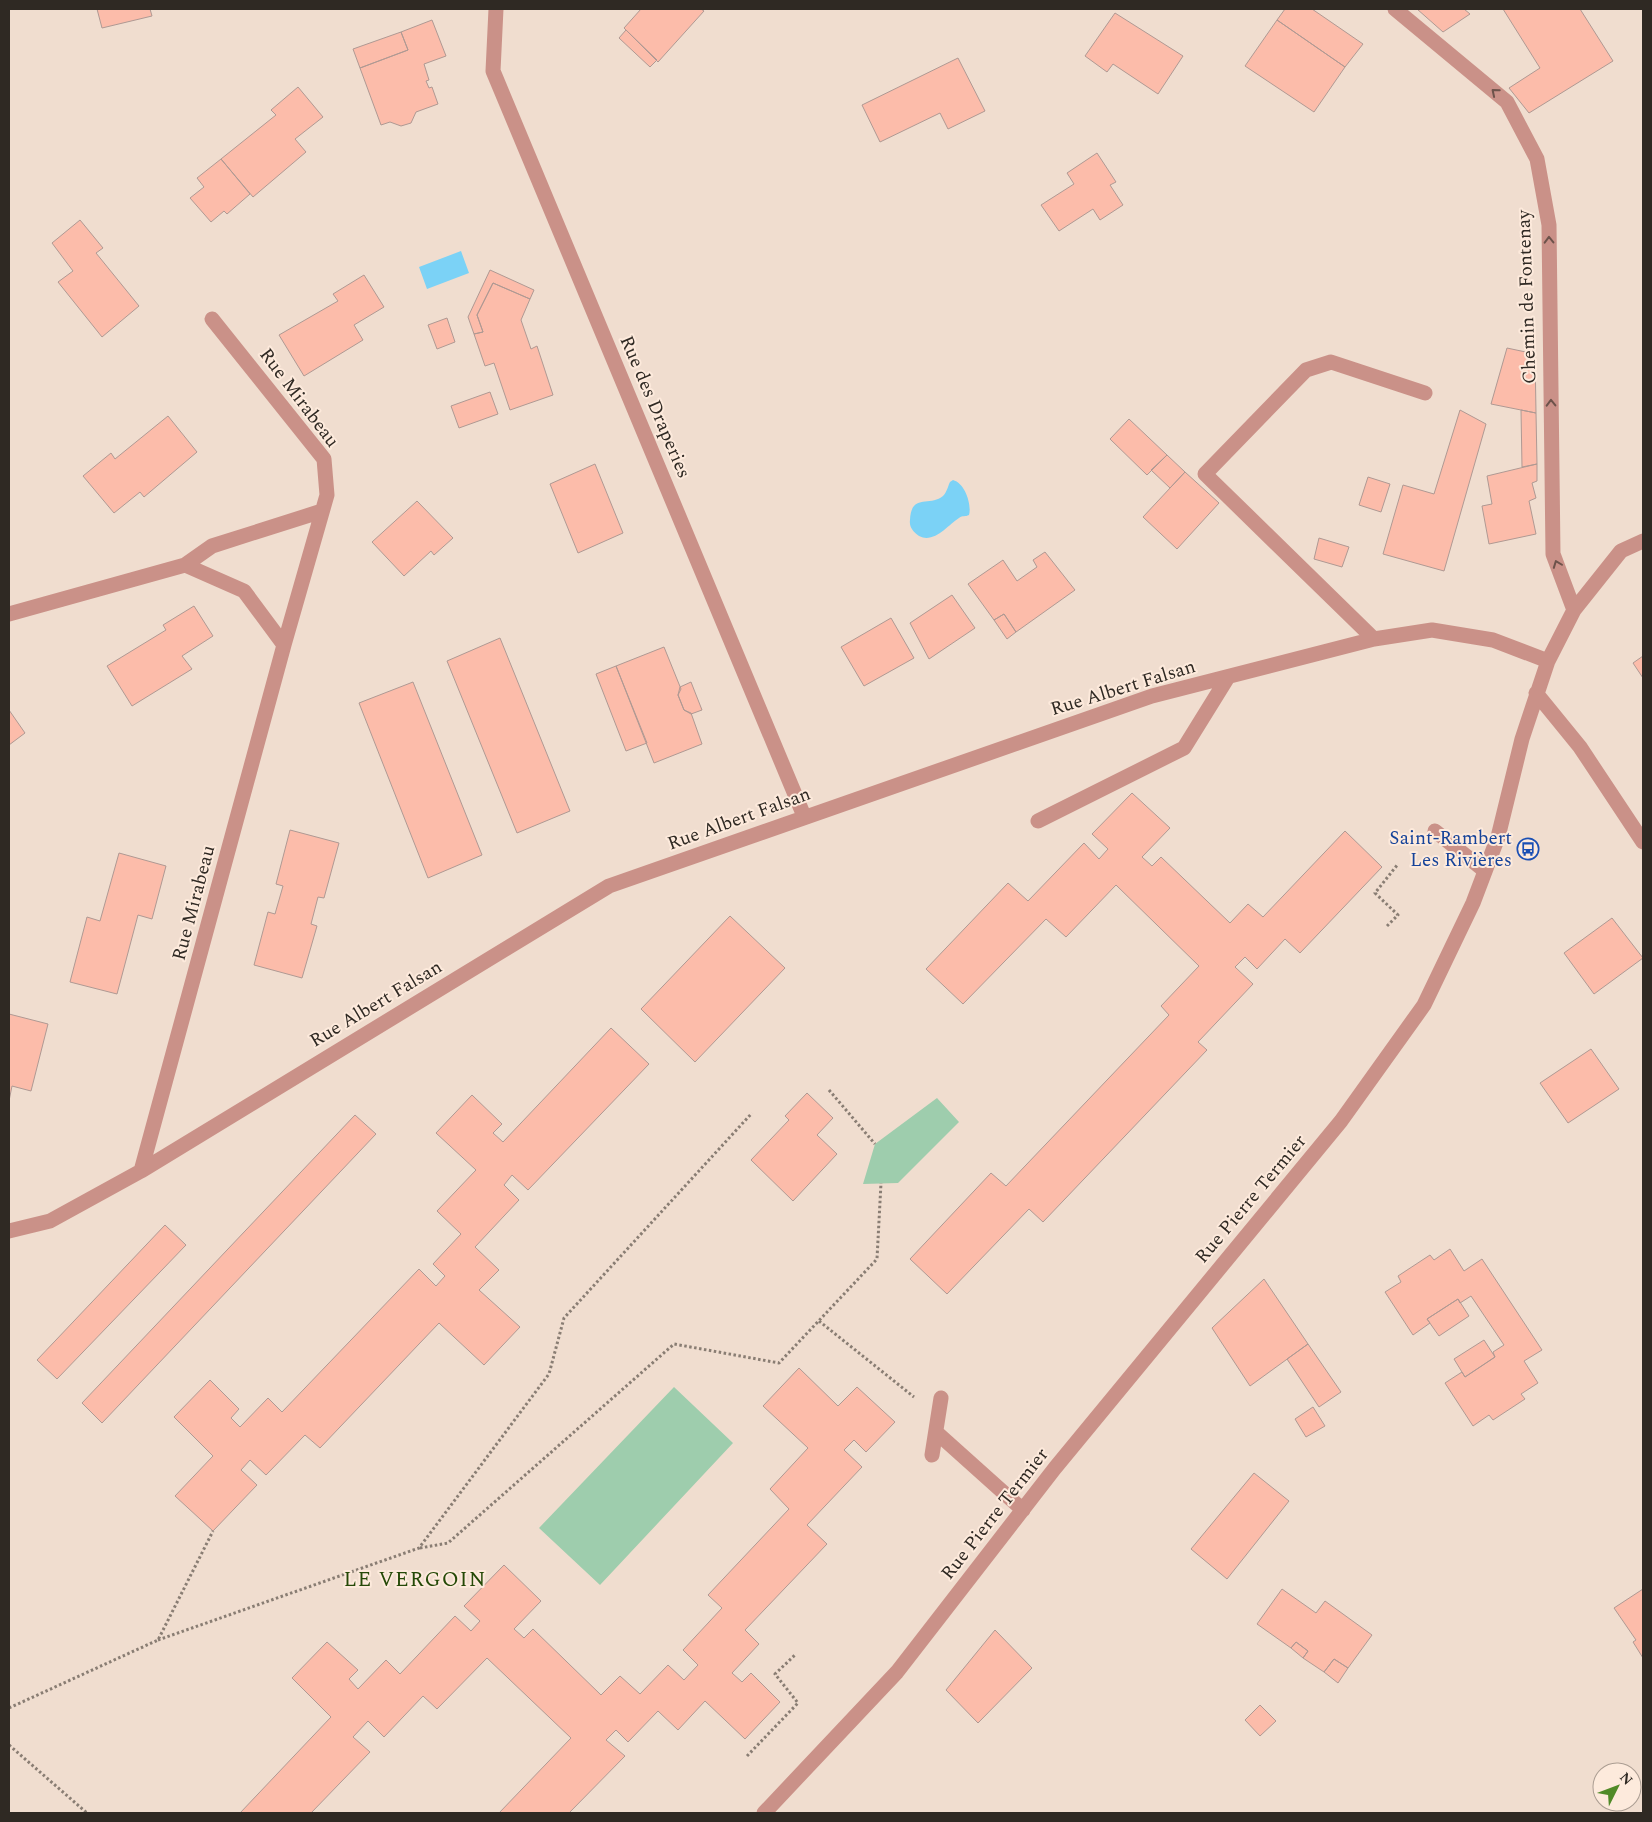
<svg xmlns="http://www.w3.org/2000/svg" width="1652" height="1822" viewBox="0 0 1652 1822" font-family="Spectral,serif">
  <style>
    .green { fill: #9ecdad }
    .water { fill: #7bd2f6 }
    .building { fill: #fcbcaa; stroke: #af9993 }
    .lines { fill: none; stroke-linecap: round; stroke-linejoin: round }
    .path { stroke: #897d73; stroke-width: 3; stroke-dasharray: 2.5 2.5; stroke-linecap: butt }
    .minor { stroke: #ca9188; stroke-width: 15 }
    .oneway { stroke: #6d534b }
    .labels { text-anchor: middle; dominant-baseline: central; stroke-width: 4; stroke-linejoin: round; paint-order: stroke }
    .street-label { font-size: 19px; fill: #2f2923; stroke: #fdeadc }
    .transit-label { font-size: 19px; fill: #164399; stroke: #fdeadc; text-anchor: end }
    .quarter-label { font-size: 21px; letter-spacing: 1px; fill: #254907; stroke: #fdeadc }
  </style>
  <rect width="100%" height="100%" fill="#f0ddcf"/>
  <path class="green" d="M937 1098 959 1122 898 1183 863 1184 875 1144Z
    M674 1387 733 1443 600 1585 539 1528Z"/>
  <path class="water" d="M461 251 469 273 427 289 419 267Z
    M953 480C965 483 972 505 969 515 965 517 963 515 959 518 948 525 934 544 919 536 913 532 909 527 910 520 911 493 930 507 943 496 947 492 948 486 950 482Z"/>
  <path class="building" d="M97 9H150L152 16 102 28Z
    M641 9H701L704 11 658 62 624 28Z
    M1285 9H1312L1363 44 1345 67 1277 20Z
    M1417 9H1464L1470 14 1443 32Z
    M1503 9H1580L1613 61 1529 113 1509 88 1540 68Z
    M1115 13 1183 56 1158 94 1113 64 1107 72 1085 56Z
    M432 20 446 56 424 64 429 80 426 81 429 88 432 87 438 104 416 112 411 123 401 126 390 122 381 125 360 68 408 50 401 32Z
    M1277 20 1345 67 1314 112 1245 66Z
    M626 30 657 60 650 67 619 38Z
    M401 32 408 50 360 68 353 49Z
    M958 58 985 111 948 129 940 113 880 142 862 105Z
    M298 87 323 117 295 139 306 152 253 197 221 159 276 115 271 110Z
    M1097 153 1116 182 1110 185 1123 205 1100 220 1093 209 1059 231 1041 205 1074 184 1067 173Z
    M221 159 250 194 227 214 224 211 211 222 190 198 204 187 197 178Z
    M80 220 103 248 96 253 139 306 102 337 58 282 73 271 52 243Z
    M490 270 534 290 530 299 493 283 477 315 483 332 474 334 468 317Z
    M364 275 384 307 354 325 363 340 304 376 279 335 338 301 333 294Z
    M493 283 530 299 521 320 531 349 537 346 553 395 510 410 494 363 485 366 474 334 483 332 477 315Z
    M447 318 455 342 437 349 428 325Z
    M1507 348 1535 354 1536 413 1491 404Z
    M490 392 498 414 459 428 451 406Z
    M1460 410 1486 424 1444 571 1383 554 1403 485 1434 494Z
    M1521 410 1536 413 1537 464 1522 467Z
    M168 416 197 452 144 497 140 492 114 513 83 476 111 453 115 459Z
    M1129 419 1167 455 1147 475 1110 439Z
    M1167 455 1185 472 1170 488 1151 470Z
    M595 464 623 533 578 553 550 484Z
    M1537 464V481L1532 483 1536 498 1529 501 1536 534 1489 544 1482 506 1492 504 1487 476Z
    M1185 472 1219 503 1177 549 1143 517Z
    M1368 477 1390 484 1381 512 1359 505Z
    M417 501 453 538 434 555 431 551 404 576 372 542Z
    M1319 538 1349 547 1342 567 1314 559Z
    M1045 552 1075 590 1016 632 1004 614 994 620 968 584 1003 560 1017 581 1037 567 1033 560Z
    M952 595 975 628 929 659 910 623Z
    M194 606 213 636 182 656 192 669 132 706 107 666 166 630 163 625Z
    M1004 614 1016 632 1007 639 994 620Z
    M891 618 914 658 864 686 841 647Z
    M500 638 570 811 517 833 447 661Z
    M664 647 681 689 678 695 684 710 691 713 702 744 654 763 616 666Z
    M1643 656V678L1633 663Z
    M616 666 647 743 626 751 596 674Z
    M413 682 482 855 428 878 359 703Z
    M691 682 702 710 691 714 684 710 678 695 680 687Z
    M9 710 25 733 9 745Z
    M1132 793 1170 828 1142 857 1152 866 1161 857 1230 923 1248 904 1263 917 1345 831 1382 867 1300 953 1285 939 1257 969 1245 957 1235 967 1253 984 1198 1042 1207 1050 1043 1222 1029 1209 947 1294 910 1259 991 1173 1006 1186 1169 1015 1161 1006 1199 966 1116 885 1066 937 1046 919 963 1004 926 969 1008 883 1028 901 1084 843 1099 859 1108 849 1092 834Z
    M290 830 339 843 324 898 318 897 311 924 317 926 302 978 254 965 268 912 275 914 283 886 276 884Z
    M119 853 166 866 152 919 138 915 117 994 70 982 87 917 100 921Z
    M730 916 785 968 695 1062 641 1009Z
    M1612 918 1643 958 1594 994 1564 953Z
    M9 1014 48 1024 31 1091 12 1086 9 1101Z
    M611 1028 649 1064 528 1190 512 1175 504 1185 519 1200 475 1247 499 1270 479 1290 520 1327 484 1365 439 1323 320 1448 305 1435 266 1475 250 1460 241 1470 257 1485 213 1531 175 1496 213 1456 174 1417 210 1380 239 1409 231 1418 240 1427 268 1398 282 1412 419 1269 436 1286 445 1276 433 1264 461 1234 437 1211 476 1170 436 1133 472 1095 502 1124 493 1133 503 1142Z
    M1591 1049 1619 1089 1568 1123 1540 1083Z
    M807 1093 833 1118 817 1135 837 1154 793 1201 751 1160 789 1120 785 1116Z
    M355 1115 376 1134 102 1423 82 1403Z
    M165 1225 186 1245 57 1379 37 1360Z
    M1450 1249 1464 1271 1482 1259 1542 1350 1524 1361 1538 1383 1521 1394 1525 1399 1493 1420 1489 1415 1473 1426 1445 1383 1462 1372 1465 1377 1495 1357 1493 1352 1504 1345 1471 1296 1460 1303 1458 1299 1427 1319 1430 1323 1413 1335 1385 1292 1401 1282 1398 1276 1430 1255 1434 1260Z
    M1264 1279 1308 1344 1250 1386 1212 1328Z
    M1458 1299 1469 1316 1439 1336 1427 1319Z
    M1484 1340 1495 1357 1465 1377 1454 1359Z
    M1308 1344 1341 1392 1319 1407 1287 1359Z
    M799 1368 838 1406 857 1387 895 1422 866 1452 854 1440 844 1450 862 1467 807 1525 827 1544 745 1630 759 1644 732 1673 742 1682 751 1673 780 1702 745 1739 705 1701 678 1730 658 1711 628 1742 616 1730 606 1740 625 1756 569 1813H499L571 1738 487 1658 437 1709 423 1696 384 1737 368 1721 353 1737 370 1752 311 1813H240L331 1717 292 1678 327 1642 358 1670 349 1679 358 1689 386 1660 400 1674 455 1616 471 1631 480 1621 464 1606 504 1565 541 1601 514 1629 524 1638 533 1629 601 1695 620 1676 640 1694 668 1665 684 1680 698 1665 683 1650 722 1608 708 1595 789 1509 770 1489 808 1448 763 1406Z
    M1313 1407 1325 1426 1306 1437 1295 1419Z
    M1254 1473 1289 1501 1227 1579 1191 1549Z
    M1282 1589 1316 1613 1325 1601 1372 1635 1348 1668 1334 1659 1324 1672 1303 1658 1308 1651 1296 1642 1291 1648 1257 1624Z
    M1643 1589V1658L1633 1642 1636 1640 1614 1608Z
    M995 1630 1032 1668 978 1723 946 1690Z
    M1296 1642 1308 1651 1303 1658 1291 1648Z
    M1334 1659 1348 1668 1338 1683 1324 1672Z
    M1260 1705 1276 1721 1260 1736 1245 1720Z"/>
  <g class="lines">
    <path class="path" d="M1387 926 1398 915 1375 893 1398 864
      M829 1090 875 1144
      M819 1321 914 1397
      M420 1548 448 1543 674 1344 779 1363 877 1259 881 1183
      M158 1640 419 1548 549 1374 564 1318 752 1113
      M9 1708 158 1640 213 1531
      M9 1745 87 1813
      M747 1756 798 1703 775 1674 796 1654"/>
    <path class="minor" d="M496 9 493 71 804 816
      M1395 9 1507 102 1537 159 1549 225 1553 554 1574 610
      M212 319 324 459 327 495 284 645
      M185 565 212 546 322 511
      M9 614 185 565 244 591 284 645 141 1171
      M1374 639 1205 474 1306 370 1331 362 1425 393
      M1536 693 1580 747 1643 842
      M1038 821 1184 748 1228 677
      M1435 831 1485 871
      M9 1231 50 1221 141 1171 609 886 1152 696 1374 639 1432 630 1493 640 1548 661
      M936 1432 1023 1510
      M932 1455 941 1398
      M764 1813 897 1672 1055 1468 1341 1121 1424 1005 1473 903 1498 837 1522 739 1548 661 1574 610 1621 551 1643 541"/>
  </g>
  <defs><path id="oneway-chevron" d="M-2-3.5L2.5 0L-2 3.5" fill="none" stroke-width="1.6" stroke-linecap="round" stroke-linejoin="round" transform="scale(1.25)"/></defs>
  <g class="oneway">
    <use href="#oneway-chevron" transform="translate(1495 92) rotate(-140)"/>
    <use href="#oneway-chevron" transform="translate(1549 240) rotate(-91)"/>
    <use href="#oneway-chevron" transform="translate(1551 403) rotate(-91)"/>
    <use href="#oneway-chevron" transform="translate(1557 564) rotate(-111)"/>
  </g>
  <defs>
    <g id="bus-ring" transform="scale(1.125)"><circle r="9.5" fill="#fdeadc" stroke="#1a4fb4" stroke-width="1.5"/><path d="M-5-6H5V4H4V6H2V4H-2V6H-4V4H-5ZM-3.5-4V0h7V-4ZM-3.5 1.2v1.5H-2V1.2ZM2 1.2v1.5H3.5V1.2Z" fill="#1a4fb4"/></g>
  </defs>
  <g fill-rule="evenodd">
    <use href="#bus-ring" x="1528" y="849"/>
  </g>
  <g class="labels">
    <g class="street-label">
      <text transform="translate(1527 297) rotate(-92)">Chemin de Fontenay</text>
      <text transform="translate(299 398) rotate(53)">Rue Mirabeau</text>
      <text transform="translate(655 407) rotate(67)">Rue des Draperies</text>
      <text transform="translate(1123 688) rotate(-17)">Rue Albert Falsan</text>
      <text transform="translate(739 819) rotate(-20)">Rue Albert Falsan</text>
      <text transform="translate(194 903) rotate(-75)">Rue Mirabeau</text>
      <text transform="translate(376 1004) rotate(-31)">Rue Albert Falsan</text>
      <text transform="translate(1251 1199) rotate(-50)">Rue Pierre Termier</text>
      <text transform="translate(995 1514) rotate(-52)">Rue Pierre Termier</text>
    </g>
    <g class="transit-label">
      <text x="1512" y="838">Saint-Rambert<tspan x="1512" dy="22">Les Rivières</tspan></text>
    </g>
    <g class="quarter-label">
      <text x="415" y="1580">LE VERGOIN</text>
    </g>
  </g>
  <rect width="1652" height="1822" fill="none" stroke="#2f2923" stroke-width="20"/>
  <g transform="translate(1617 1787) rotate(48)"><circle r="24" fill="#fdeadc" stroke="#ab9d92"/>
  <path d="M0-4L9 19L0 12L-9 19Z" fill="#508a27"/>
  <text y="-8" font-size="14" font-weight="bold" text-anchor="middle" fill="#2f2923">N</text>
  </g>
</svg>
